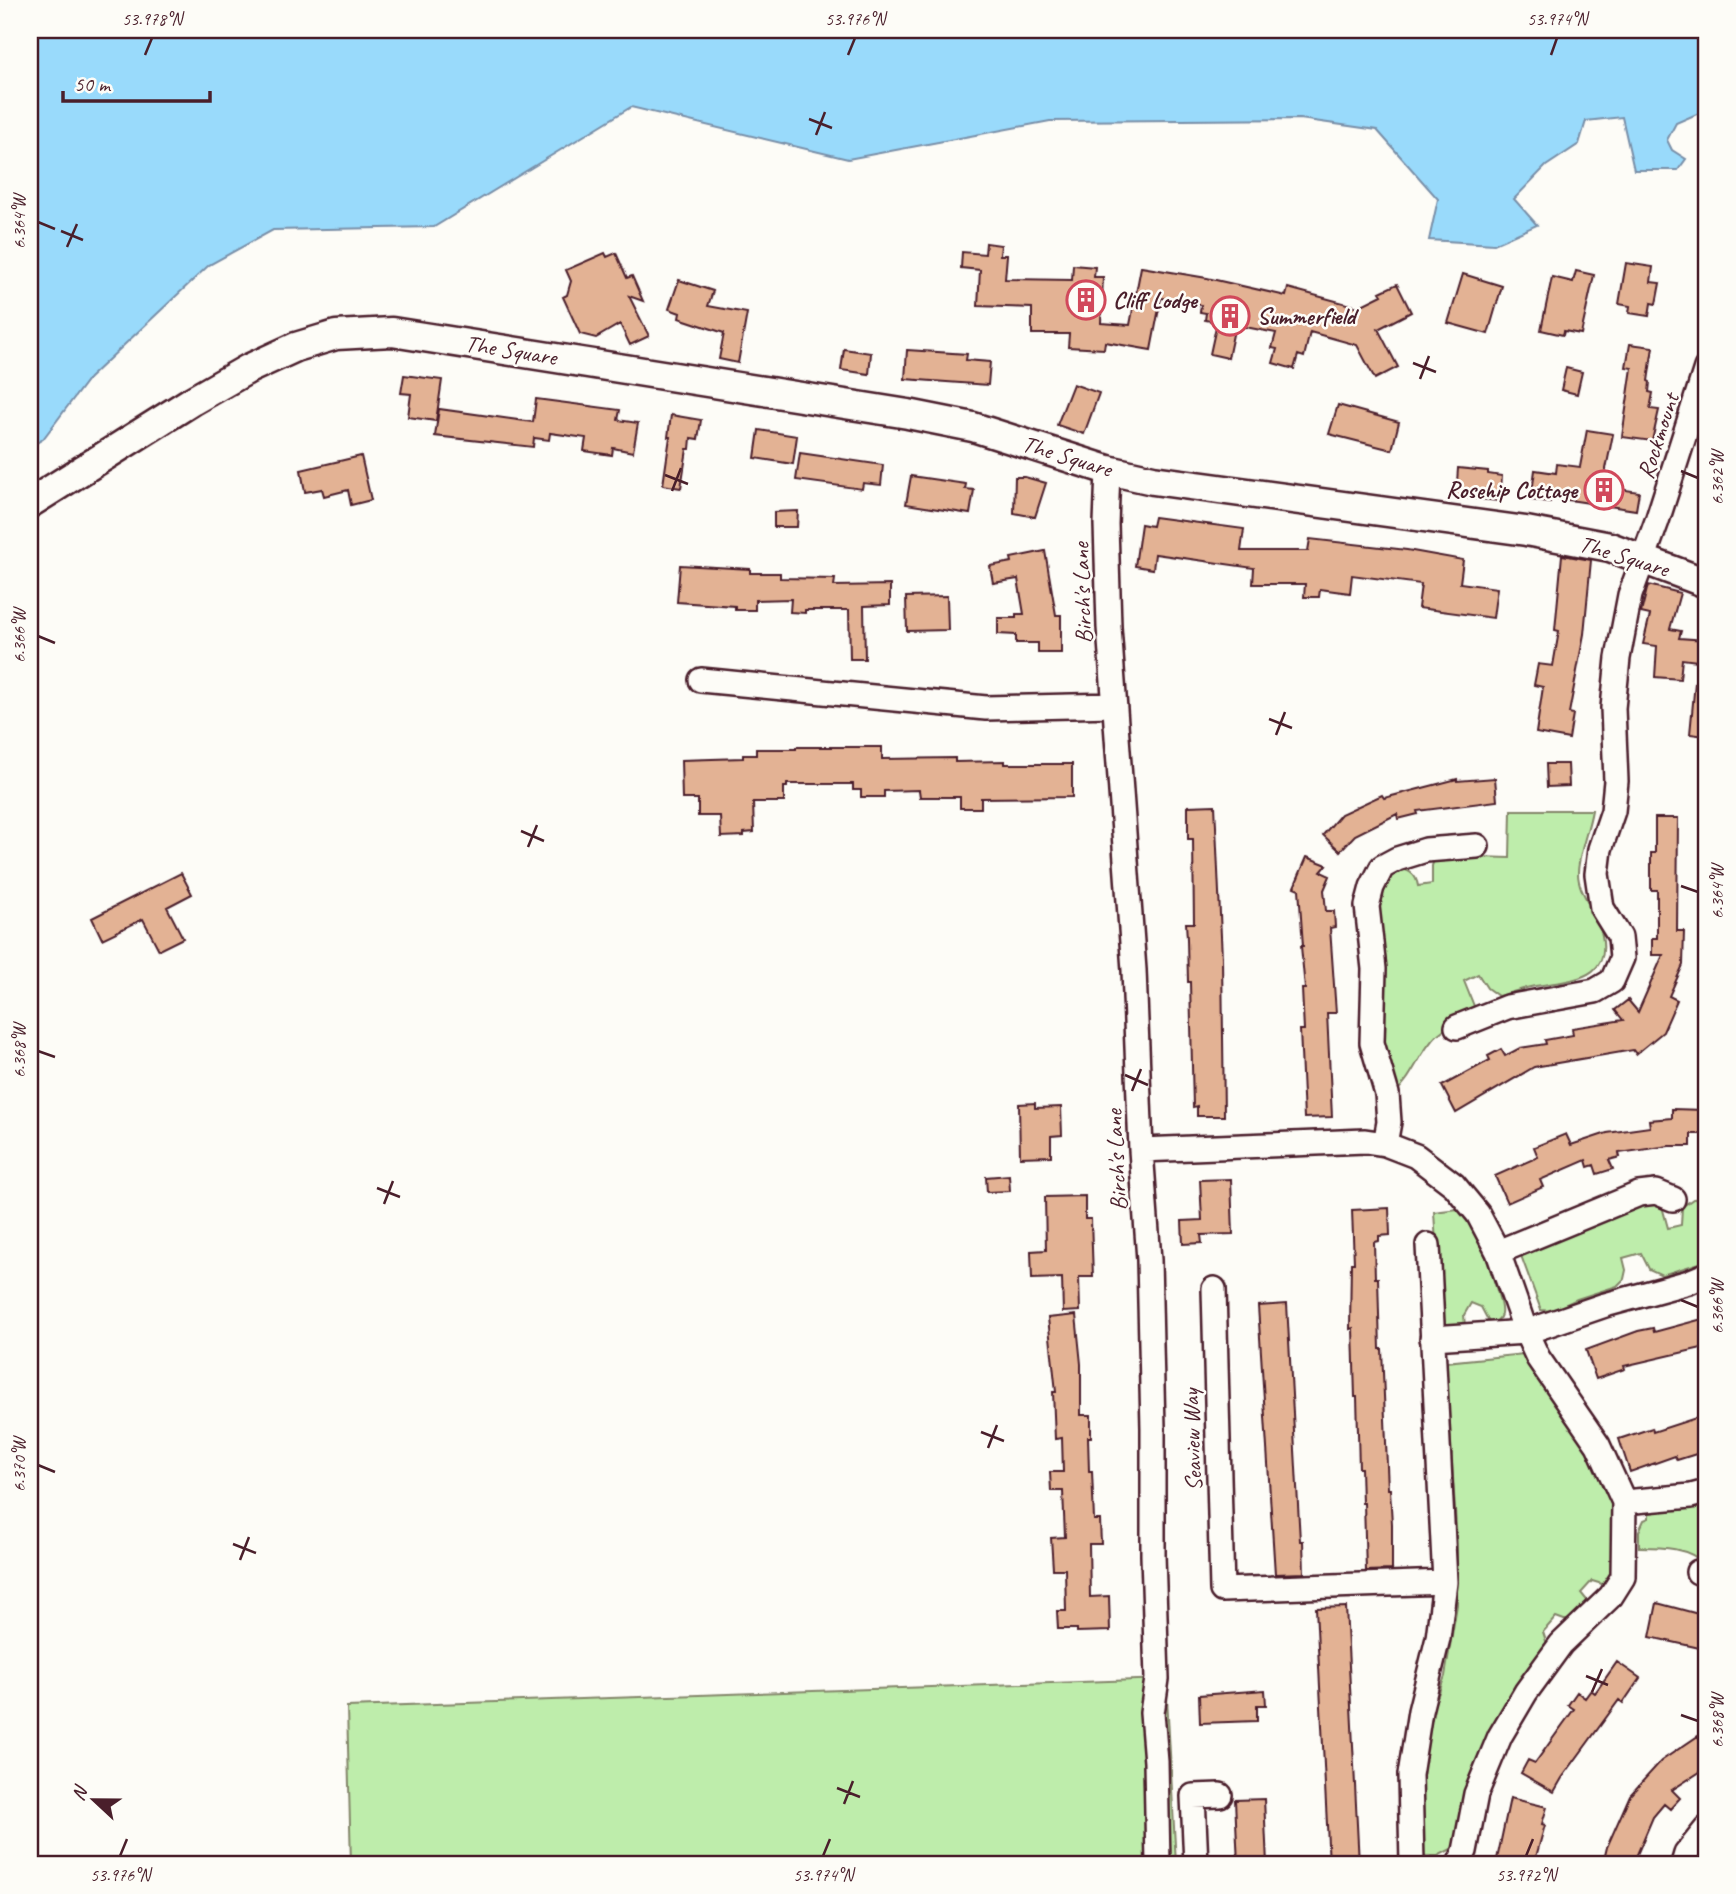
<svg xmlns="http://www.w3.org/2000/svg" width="1736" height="1894" viewBox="0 0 1736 1894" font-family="Caveat,sans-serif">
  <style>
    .green { fill: #beedab; stroke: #84866b; stroke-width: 2 }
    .water { fill: #99dafb; stroke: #798fa8; stroke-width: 2 }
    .building { fill: #e3b294; stroke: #4a1f2b; stroke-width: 2 }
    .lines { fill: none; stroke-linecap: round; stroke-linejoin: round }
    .minor-casing { stroke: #4a1f2b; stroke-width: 28 }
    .major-casing { stroke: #4a1f2b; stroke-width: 33 }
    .minor { stroke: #fdfcf7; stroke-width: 23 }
    .major { stroke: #fdfcf7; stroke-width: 28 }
    .ticks { fill: none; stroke: #4a1f2b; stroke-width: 2.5 }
    .labels { text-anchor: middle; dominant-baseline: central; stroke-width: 5; stroke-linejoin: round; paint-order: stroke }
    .poi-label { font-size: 24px; font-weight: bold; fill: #4a1f2b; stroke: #fdfcf7; text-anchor: start }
    .street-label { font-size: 24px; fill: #4a1f2b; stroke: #fdfcf7 }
    .neatline { fill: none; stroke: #4a1f2b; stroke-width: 2.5 }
    .ticks-label { font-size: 18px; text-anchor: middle; fill: #4a1f2b }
  </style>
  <rect width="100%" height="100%" fill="#fdfcf7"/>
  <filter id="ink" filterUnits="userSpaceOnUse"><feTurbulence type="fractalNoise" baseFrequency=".0143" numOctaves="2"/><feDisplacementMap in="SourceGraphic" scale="14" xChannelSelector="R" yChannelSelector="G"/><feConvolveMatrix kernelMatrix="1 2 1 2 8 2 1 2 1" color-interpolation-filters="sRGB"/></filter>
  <g filter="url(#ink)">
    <path class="green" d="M1511 810H1592C1589 829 1578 855 1578 873 1578 891 1592 906 1598 922 1619 979 1575 980 1535 986 1523 988 1511 993 1498 996L1487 988 1478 974 1464 981 1474 1006C1462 1023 1450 1022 1436 1036 1419 1053 1412 1079 1394 1094L1383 1065 1375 896 1396 867C1408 870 1416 873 1418 886L1432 884V866L1435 857 1478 850 1479 857 1510 858Z
      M1703 1198 1706 1202V1261L1662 1275 1649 1269 1641 1253 1623 1258 1626 1270 1624 1279 1617 1286 1577 1299 1552 1311 1541 1310 1519 1250 1554 1233 1656 1200 1663 1210 1668 1228 1681 1225 1682 1207 1693 1199Z
      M1458 1209C1461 1211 1465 1212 1467 1215 1475 1223 1504 1303 1501 1314 1500 1320 1495 1322 1490 1324L1481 1307 1471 1303 1464 1315 1465 1326 1447 1327 1441 1323 1434 1212Z
      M1524 1354 1579 1433 1613 1506 1616 1569 1607 1583 1602 1584 1592 1581 1581 1593 1590 1604 1574 1620H1564L1556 1617 1543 1632 1547 1644 1455 1847 1438 1856H1421L1419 1791 1422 1752 1432 1711 1445 1676 1457 1605V1543L1446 1362Z
      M1706 1503V1565C1689 1547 1662 1547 1639 1547V1531L1644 1520 1649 1518V1513Z
      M1166 1679 1176 1864H351L347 1707Z"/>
    <path class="water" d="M30 30H1706V110L1676 123 1667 140 1672 150 1686 159 1678 170H1634L1622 117 1586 121 1579 144 1546 166 1514 199 1537 225 1494 244 1429 240 1438 199 1377 130 1300 119 1050 121 848 159 631 107 434 227 273 230 209 265 89 378 43 439 30 447Z"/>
    <path class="building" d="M986 243 1001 245 1000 255H1007L1005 279 1072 280 1073 265 1095 267 1094 277H1103L1101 323 1130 325 1141 267 1207 278 1286 296 1288 288 1358 307 1382 295 1380 292 1397 284 1411 312 1378 329 1398 367 1375 379 1357 345 1310 332 1304 357 1298 355 1294 369 1273 363 1277 349 1272 348 1276 333 1235 325 1228 358 1210 354 1217 322 1205 320 1206 313 1200 312 1201 305 1161 298 1151 350 1105 342 1104 349 1068 347 1069 334H1032V308L978 306 980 270 961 268 962 252 985 254Z
      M605 253 607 257 616 253 627 278 632 276 643 301 629 296 649 336 630 345 620 324 596 338 580 334 563 297 567 295 571 281 566 270Z
      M1626 263 1653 267 1651 282 1660 283 1656 304 1651 303 1649 316 1629 313 1630 306 1619 304Z
      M1576 271 1594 275 1581 334 1564 331 1563 335 1541 330 1552 277 1573 282Z
      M1463 274 1502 286 1488 334 1448 323Z
      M679 280 713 291 708 306 747 313 738 363 719 359 724 333 679 318 680 313 669 309Z
      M1630 344 1653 347 1648 381 1650 382 1649 392 1653 393 1650 409 1659 410 1652 441 1622 437 1632 368 1626 367Z
      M844 349 871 353 869 374 841 370Z
      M907 350 967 354 966 360 990 362 988 385 905 379Z
      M1566 368 1582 372 1577 394 1561 390Z
      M404 375 442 380 436 421 408 417 411 394 401 393Z
      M1073 384 1099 393 1084 434 1057 425Z
      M536 399 620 410 618 420 638 423 633 452 613 448 612 455 584 451 586 438 550 433 549 440 534 438 533 447 435 436 439 409 533 422Z
      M1338 405 1399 422 1392 450 1329 434Z
      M671 415 701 420 698 439 691 438 690 449H687L681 488 663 485 670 437H668Z
      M759 430 797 436 793 464 755 458Z
      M1587 430 1613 434 1605 474 1615 476 1613 488 1639 492 1636 510 1576 501 1550 498V502L1531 500 1535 470 1556 473 1557 464 1580 467Z
      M800 453 883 465 881 485 863 483 862 489 796 480Z
      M361 456 371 500 351 505 348 490 324 496 322 489 305 492 301 470Z
      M1458 468 1488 471V474L1502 476 1500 501 1456 497Z
      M911 476 966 484 965 489 974 490 970 514 906 504Z
      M1015 477H1025L1046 483 1035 517 1014 513Z
      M798 511 797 527H774V512Z
      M1154 517 1244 529 1241 551H1308L1310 539 1407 550 1463 560 1460 583 1497 588 1493 618 1418 608 1421 584 1352 575 1350 593 1320 589 1319 597H1304L1305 584H1253L1254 568 1155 554 1153 569 1135 566 1141 524 1152 526Z
      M1045 551 1056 615H1061V653H1038V643H1016V635L998 634V618H1016V614H1024L1018 579 993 583 990 566 1012 562 1011 558Z
      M1562 555 1591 560 1584 634 1569 713 1573 714 1569 739 1536 733 1543 687 1534 685 1538 664 1553 666 1559 631 1555 630Z
      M680 565 750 569V573H780V578L835 579 834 586 890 585V605L864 606 865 659H850L849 610H805V613L790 612 791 599 755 600V610H735V606L677 602Z
      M1648 585 1680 593 1670 629 1681 631 1679 638 1706 640V662L1682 659 1680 679 1655 677 1657 646 1643 644 1650 615 1641 613Z
      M947 596 948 630 907 631 906 597Z
      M1695 682H1706V736L1690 734Z
      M796 747H882V759L955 758V762L1005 761V764H1072V797L981 798V808H960V797H920L919 790 884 791V797H861V790H853V784H787V787H784V802H753L754 832 744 833V836L721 837 720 816H698V799H682L681 760 743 758V755H756V749H796Z
      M1546 764H1568L1569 786 1547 787Z
      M1495 778 1497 801 1417 811 1418 814 1398 819 1397 814 1355 835 1340 851 1323 835 1341 814 1382 795 1384 798 1457 779V781Z
      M1215 805 1222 958 1224 1116H1197V1106L1193 1107 1190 982H1188L1187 939 1186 923H1194L1193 839H1188V806Z
      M1655 818H1678L1677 931H1684L1683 965 1669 996 1677 1000 1663 1032 1636 1054 1633 1050 1534 1067 1456 1113 1442 1086 1490 1060 1488 1056 1501 1049 1505 1056 1520 1048 1546 1044 1545 1040 1573 1035 1572 1028 1623 1020 1615 1010 1628 1000 1638 1012 1663 955H1652V938H1657V890H1651V853H1655Z
      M1307 857 1327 865 1321 872 1330 876 1324 890 1326 911H1334L1335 927 1330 928 1336 1013H1327L1332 1117 1304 1118 1300 1030H1304L1302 989H1305L1301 946H1303L1299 889 1294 887Z
      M181 873 192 894 167 907 183 938 159 950 143 919 102 939 92 918Z
      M1035 1103V1108L1061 1107 1062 1135 1051 1136V1156L1020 1157 1019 1104Z
      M1672 1109 1704 1110 1703 1134H1691V1146H1669L1619 1153 1620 1157 1609 1160 1613 1169 1597 1174 1594 1165 1588 1167 1586 1160 1540 1180 1543 1187 1507 1203 1495 1176 1538 1157 1534 1147 1566 1134 1571 1145 1607 1133 1650 1127 1649 1120 1672 1118Z
      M1009 1175 1010 1191 987 1192 986 1177Z
      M1231 1179 1233 1234 1201 1235 1202 1243 1183 1244 1182 1221 1202 1220 1200 1180Z
      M1085 1196V1219H1091L1093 1277H1079L1080 1311 1063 1312 1062 1278 1032 1279 1031 1251 1046 1250 1045 1197Z
      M1389 1208 1390 1235 1379 1236V1241L1374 1242 1375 1278H1378L1380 1349H1382L1388 1489H1390L1392 1524V1570L1366 1571 1364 1503H1362L1361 1468H1359L1357 1397H1355L1353 1328 1350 1329 1351 1263H1354L1352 1210Z
      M1287 1304 1300 1541H1303L1304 1573 1275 1574 1258 1306Z
      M1076 1315 1081 1364V1415H1091V1437H1088L1089 1471H1092L1094 1520H1100L1101 1544H1089L1090 1597 1109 1596 1110 1631 1077 1632V1629H1058L1057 1611H1066L1065 1569H1053L1051 1538 1065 1537 1063 1491H1051L1050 1472H1063L1062 1438 1055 1439 1053 1392H1056L1048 1318Z
      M1706 1318V1347L1624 1366 1625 1369 1596 1379 1586 1350 1638 1331 1653 1328 1654 1332Z
      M1699 1417 1706 1439V1451L1677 1460 1675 1456 1630 1472 1619 1439 1652 1428 1653 1432Z
      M1657 1603 1706 1616 1704 1649 1650 1637Z
      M1346 1607 1359 1864H1329L1316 1608Z
      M1617 1662 1640 1678 1623 1703 1619 1700 1562 1778 1554 1792 1521 1773 1528 1760 1535 1763 1574 1709 1568 1705 1577 1692 1585 1698 1591 1690 1595 1693Z
      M1265 1690 1266 1705H1257V1721L1200 1723 1199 1695Z
      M1698 1736 1706 1749V1768L1672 1790 1680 1798 1670 1809 1664 1804 1653 1817 1633 1864H1603L1607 1847 1630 1795 1661 1761Z
      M1510 1798 1547 1807 1542 1824 1545 1825 1534 1864H1496Z
      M1264 1799 1267 1864H1238L1235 1800Z"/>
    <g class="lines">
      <g class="minor-casing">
        <path id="minor" d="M1108 470 1106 524 1109 627 1134 970 1141 1150 1149 1260 1153 1428V1555L1157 1679 1152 1713 1156 1762 1158 1864
          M701 680 986 708 1114 705
          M1457 1027 1507 1007 1595 991 1612 981 1622 958 1620 937 1602 908 1597 874 1600 849 1613 811 1616 781 1613 708 1618 658 1630 595 1657 521 1706 368
          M1385 1144 1389 1122 1387 1094 1372 1043 1374 969 1367 906 1372 887 1382 867 1397 859 1426 850 1477 846
          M1141 1150 1365 1141 1385 1144 1416 1156 1454 1185 1478 1214 1498 1252 1526 1332 1538 1358 1598 1445 1624 1502 1623 1577 1611 1596 1561 1644 1526 1692 1500 1736 1476 1794 1465 1851 1459 1864
          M1498 1252 1639 1194 1656 1192 1673 1199
          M1214 1289 1222 1590 1445 1582
          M1432 1338 1526 1332 1605 1305 1689 1282 1706 1275
          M1624 1502 1691 1496 1706 1492
          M1698 1572 1706 1575
          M1196 1864 1193 1796 1220 1795
          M1412 1864 1410 1775 1420 1711 1438 1638 1445 1582 1428 1245
          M1683 1864 1686 1854 1706 1829"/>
      </g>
      <g class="major-casing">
        <path id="major" d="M30 503 192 401 248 369 296 347 336 335 392 332 908 414 973 427 1108 470 1153 480 1526 531 1610 547 1706 583"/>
      </g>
      <use href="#minor" class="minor"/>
      <use href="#major" class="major"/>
    </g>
  </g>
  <path class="ticks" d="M145 55 152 38M848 55 855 38M1551 55 1557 38M809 119 832 128M816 135 825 112M38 222 55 229M61 231 83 240M67 247 77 224M1413 363 1436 372M1420 379 1429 356M1681 471 1698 478M665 475 688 484M672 491 681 468M38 636 55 643M1269 719 1292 728M1276 735 1285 712M521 831 544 841M528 847 537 825M1681 886 1698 892M38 1051 55 1057M1125 1075 1148 1085M1132 1091 1141 1069M377 1188 400 1197M384 1204 393 1181M1681 1300 1698 1307M981 1432 1004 1441M988 1448 997 1425M38 1465 55 1472M233 1544 256 1553M240 1560 249 1537M1586 1676 1608 1685M1592 1692 1602 1669M1681 1715 1698 1721M837 1788 860 1797M844 1804 853 1781M120 1856 127 1839M823 1856 830 1839M1526 1856 1533 1839"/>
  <defs>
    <g id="building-ring" transform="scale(2.0125)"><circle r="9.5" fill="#fdfcf7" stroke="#d1495b" stroke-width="1.5"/><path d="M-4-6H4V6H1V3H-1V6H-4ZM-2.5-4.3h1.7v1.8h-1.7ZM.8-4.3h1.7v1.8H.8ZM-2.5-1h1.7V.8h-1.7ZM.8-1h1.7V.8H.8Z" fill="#d1495b"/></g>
  </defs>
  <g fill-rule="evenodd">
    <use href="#building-ring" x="1086" y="300"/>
    <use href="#building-ring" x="1230" y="316"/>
    <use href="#building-ring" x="1604" y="490"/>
  </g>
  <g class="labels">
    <g class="poi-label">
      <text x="1113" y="300">Cliff Lodge</text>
      <text x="1257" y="316">Summerfield</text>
      <text x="1577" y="490" text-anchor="end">Rosehip Cottage</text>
    </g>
    <g class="street-label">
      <text transform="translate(511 350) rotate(9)">The Square</text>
      <text transform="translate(1658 436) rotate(-72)">Rockmount</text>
      <text transform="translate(1067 456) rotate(17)">The Square</text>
      <text transform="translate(1624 556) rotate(17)">The Square</text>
      <text transform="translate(1082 593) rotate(-92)">Birch's Lane</text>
      <text transform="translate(1116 1160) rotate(-93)">Birch's Lane</text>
      <text transform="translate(1192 1440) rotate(-92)">Seaview Way</text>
    </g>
  </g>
  <rect width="1736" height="1894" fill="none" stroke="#fdfcf7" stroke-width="77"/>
  <g transform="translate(94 1800) rotate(292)" stroke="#fdfcf7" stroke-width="5" paint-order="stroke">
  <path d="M0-5L12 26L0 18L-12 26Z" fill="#4a1f2b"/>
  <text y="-10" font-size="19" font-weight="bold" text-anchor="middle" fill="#4a1f2b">N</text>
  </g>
  <path d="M63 91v10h147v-10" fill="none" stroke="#4a1f2b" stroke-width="3.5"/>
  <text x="74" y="91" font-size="21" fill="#4a1f2b" stroke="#fdfcf7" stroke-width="5" paint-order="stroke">50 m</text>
  <rect x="38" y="38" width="1660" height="1818" class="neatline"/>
  <g class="ticks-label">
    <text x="152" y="25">53.978°N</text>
    <text x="855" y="25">53.976°N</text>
    <text x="1557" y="25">53.974°N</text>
    <text transform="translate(19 222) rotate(-90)" y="6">6.364°W</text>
    <text transform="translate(1717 478) rotate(-90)" y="6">6.362°W</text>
    <text transform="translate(19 636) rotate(-90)" y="6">6.366°W</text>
    <text transform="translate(1717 892) rotate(-90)" y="6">6.364°W</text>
    <text transform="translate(19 1051) rotate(-90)" y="6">6.368°W</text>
    <text transform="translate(1717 1307) rotate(-90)" y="6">6.366°W</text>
    <text transform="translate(19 1465) rotate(-90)" y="6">6.370°W</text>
    <text transform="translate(1717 1721) rotate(-90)" y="6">6.368°W</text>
    <text x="120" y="1881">53.976°N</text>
    <text x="823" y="1881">53.974°N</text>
    <text x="1526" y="1881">53.972°N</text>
  </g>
</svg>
